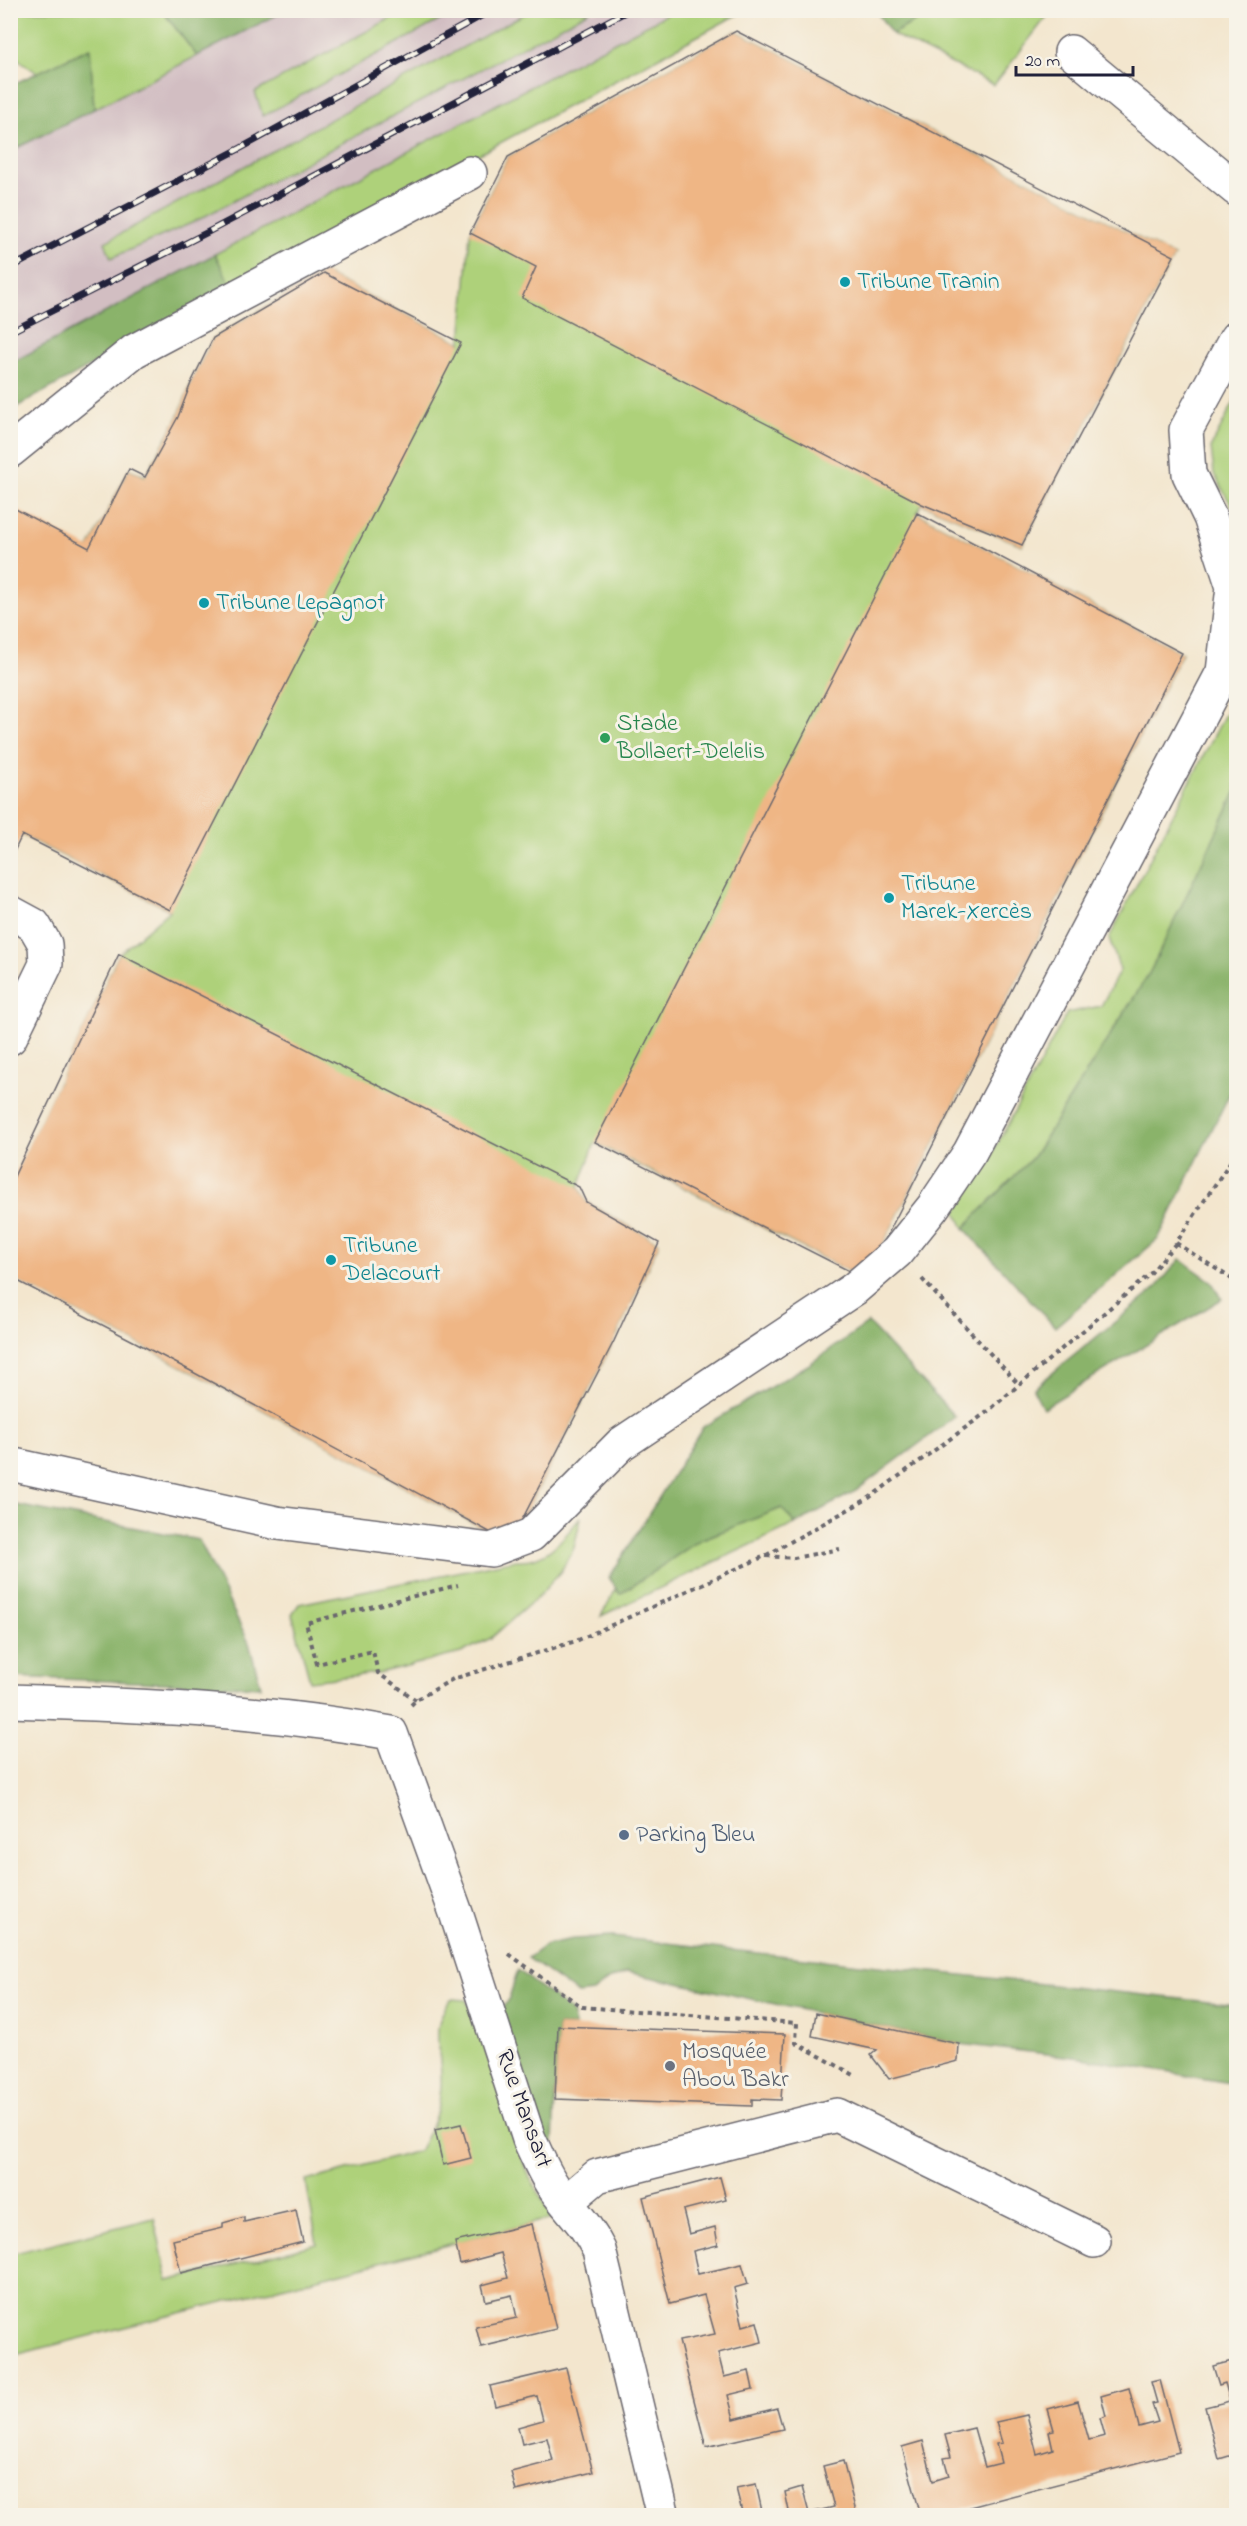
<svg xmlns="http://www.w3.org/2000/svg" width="1247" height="2526" viewBox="0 0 1247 2526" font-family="'Indie Flower',sans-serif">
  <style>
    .industrial { fill: #d2bec2 }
    .green { fill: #aed17a; stroke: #687a5a; stroke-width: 1.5 }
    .forest { fill: #8ab36a; stroke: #566a52; stroke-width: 1.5 }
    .building { fill: #efb685 }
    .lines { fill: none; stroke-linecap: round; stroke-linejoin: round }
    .minor-casing { stroke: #6b676e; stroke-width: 36 }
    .path { stroke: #6b676e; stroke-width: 4; stroke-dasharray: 4.5 4.5; stroke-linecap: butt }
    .minor { stroke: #fff; stroke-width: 33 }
    .rail-casing { stroke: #22223b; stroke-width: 7 }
    .rail { stroke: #f7f3e8; stroke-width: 4.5; stroke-dasharray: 14; stroke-linecap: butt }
    .culture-dot { fill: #0f9aa8; stroke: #f7f3e8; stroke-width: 2 }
    .leisure-dot { fill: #2e9e5b; stroke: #f7f3e8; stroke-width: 2 }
    .service-dot { fill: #5c6f8a; stroke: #f7f3e8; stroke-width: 2 }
    .worship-dot { fill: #6b7280; stroke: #f7f3e8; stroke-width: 2 }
    .labels { text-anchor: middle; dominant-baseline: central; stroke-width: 6; stroke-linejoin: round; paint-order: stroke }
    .culture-label { font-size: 24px; fill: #0d838f; stroke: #f7f3e8; text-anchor: start }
    .leisure-label { font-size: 24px; fill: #27864d; stroke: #f7f3e8; text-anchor: start }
    .service-label { font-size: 24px; fill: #4e5e75; stroke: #f7f3e8; text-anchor: start }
    .worship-label { font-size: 24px; fill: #5b616d; stroke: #f7f3e8; text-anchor: start }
    .street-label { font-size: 24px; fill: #22223b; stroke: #f7f3e8 }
  </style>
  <rect width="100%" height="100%" fill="#f7f3e8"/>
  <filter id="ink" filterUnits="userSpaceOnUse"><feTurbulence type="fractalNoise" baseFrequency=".0167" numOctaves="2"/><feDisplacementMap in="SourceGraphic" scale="12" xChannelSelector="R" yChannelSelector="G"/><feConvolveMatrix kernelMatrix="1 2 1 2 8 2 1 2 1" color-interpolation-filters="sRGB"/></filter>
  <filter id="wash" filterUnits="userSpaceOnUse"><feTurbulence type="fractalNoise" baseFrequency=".008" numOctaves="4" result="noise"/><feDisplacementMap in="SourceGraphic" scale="24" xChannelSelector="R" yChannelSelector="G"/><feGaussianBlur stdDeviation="1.35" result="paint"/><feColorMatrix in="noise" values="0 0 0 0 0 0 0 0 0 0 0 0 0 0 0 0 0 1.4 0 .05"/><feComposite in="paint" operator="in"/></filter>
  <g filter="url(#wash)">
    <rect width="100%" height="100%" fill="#f3e6ce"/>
    <path class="industrial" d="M284 11H673L11 363V151Z"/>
    <path class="green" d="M169 10 164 13 197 56 94 109 90 48 37 73 11 54V11Z
      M404 11H457L263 116 255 92Z
      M530 11H590L194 222 111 258 105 242Z
      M673 11H744L232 288 215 254Z
      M934 11V10L1051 11 994 85 892 34Z
      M736 31 1174 256 1022 545 922 504 917 513 1182 653 865 1279 595 1143 579 1187 586 1202 659 1243 614 1341 510 1543 189 1370 11 1277V1185L119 954 170 910 22 835 89 548 129 469 145 476 178 417 191 383 213 338 324 273 461 343 470 233 508 157Z
      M1236 398V514L1214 474 1211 447Z
      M1236 693V791L1150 972 1033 1157 964 1228 956 1212 986 1165 1067 1013 1101 1006 1120 970 1109 938Z
      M782 1508 795 1524 601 1616 616 1589 620 1594 700 1540Z
      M581 1517 574 1548 561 1571 541 1594 491 1638 461 1653 378 1673 310 1681 292 1614 299 1604 516 1560C548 1562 562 1539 581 1517Z
      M451 1999 466 2000 475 2019 527 2173 553 2218 11 2356V2254L154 2218 168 2281 317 2244 306 2181 419 2151C431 2130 440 2110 441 2085 443 2051 427 2029 451 1999Z"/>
    <path class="forest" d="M169 11 284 10V11L197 56 164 13Z
      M876 11H934L892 34Z
      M90 48 94 109 11 151V85Z
      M215 254 232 288 11 410V363Z
      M1236 791V1081L1158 1239 1055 1327 964 1228 1033 1157 1150 972Z
      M1180 1259 1211 1281 1222 1299 1043 1408 1033 1389 1155 1289Z
      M868 1323 955 1417 854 1492 795 1524 782 1508 700 1540 620 1594 609 1578 703 1427 808 1365Z
      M11 1504 199 1540 249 1643 261 1687 11 1677Z
      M612 1937 1236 2005V2084L1082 2058 959 2044 627 1972 608 1980 593 1992 578 1994 528 1958 547 1944 573 1939Z
      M518 1970 572 2012 575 2026H558L553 2143 541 2148 498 2015 509 1998Z"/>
    <g id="blocks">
      <path class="building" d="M736 31 1174 256 1022 545 922 504 522 298 536 267 470 233 508 157Z
        M324 273 461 343 170 910 22 835 10 860V506L89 548 129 469 145 477 178 417 191 383 213 338Z
        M917 513 1182 653 865 1279 595 1142Z
        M119 954 573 1184 579 1187 586 1202 659 1243 614 1341 510 1543 189 1370 10 1277V1185Z
        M816 2013 959 2044 958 2061 889 2079 871 2055 877 2050 812 2036Z
        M558 2026 785 2034 781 2100 752 2099V2106L555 2099Z
        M461 2124 471 2158 443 2165 435 2130Z
        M720 2177 726 2199 683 2210 689 2234 715 2227 718 2245 693 2251 698 2274 742 2264 748 2284 734 2288 743 2326 757 2322 762 2342 718 2353 724 2377 749 2371 753 2389 728 2395 734 2419 777 2408 783 2429 706 2447 679 2341 715 2334 704 2295 670 2304 643 2197Z
        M296 2210 303 2242 181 2273 173 2240 223 2228V2223L244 2217V2222Z
        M531 2224 556 2329 481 2347 476 2327 517 2318 512 2295 486 2301 482 2285 508 2278 501 2253 460 2264 455 2242Z
        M1236 2360V2454L1219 2459 1205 2407 1230 2401 1225 2383 1219 2385 1213 2366Z
        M566 2368 593 2472 516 2491 511 2472 553 2461 547 2438 522 2444 518 2427 543 2420 537 2396 495 2406 490 2386Z
        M1160 2380 1179 2452 936 2516H921L902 2447 923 2441 933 2481 949 2476 944 2458 951 2457 945 2435 974 2428 985 2467 1001 2463 996 2444 1002 2443 996 2422 1027 2415 1037 2454 1053 2449 1049 2431 1054 2430 1048 2409 1078 2401 1089 2440 1105 2436 1100 2418 1106 2416 1101 2396 1129 2388 1139 2427 1158 2422 1152 2404 1157 2403 1151 2382Z
        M843 2461 857 2516H790L785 2492 802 2487 809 2513 834 2507 823 2466Z
        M756 2484 763 2516H743L736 2488Z"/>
    </g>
  </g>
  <g filter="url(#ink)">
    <use href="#blocks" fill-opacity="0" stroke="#6b676e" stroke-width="1.5"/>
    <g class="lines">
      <g class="minor-casing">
        <path id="minor" d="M1071 52 1236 189
          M10 451 134 351 470 173
          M10 912 34 925 45 944 46 964 10 1038
          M10 1464 277 1523 491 1550 531 1535 621 1444 854 1289 897 1252 933 1207 970 1152 1223 672 1233 587 1210 517 1189 474 1186 430 1236 338
          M10 1701C138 1705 265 1710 391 1733L456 1913 529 2139C538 2157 545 2177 558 2193 575 2215 586 2224 599 2250L663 2516
          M566 2202 597 2176 837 2115 1094 2241"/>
      </g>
      <path class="path" d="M1176 1243 1235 1281
        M922 1279 1019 1385
        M766 1556 794 1558 840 1549
        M416 1700 378 1673 373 1651 317 1664 306 1623 458 1585
        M411 1705 416 1700 453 1679 576 1641 765 1556 869 1498 987 1412 1150 1274 1176 1243 1236 1153
        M509 1954 582 2007 797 2023 796 2043 856 2076"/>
      <use href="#minor" class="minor"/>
      <g class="rail-casing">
        <path id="rail" d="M10 268 241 148 492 10
          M10 332 208 232 629 10"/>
      </g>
      <use href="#rail" class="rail"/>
    </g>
  </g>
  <g class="culture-dot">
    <circle cx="845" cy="282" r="6"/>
    <circle cx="204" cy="603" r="6"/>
    <circle cx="889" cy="898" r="6"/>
    <circle cx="331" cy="1260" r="6"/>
  </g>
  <circle class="leisure-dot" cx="605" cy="738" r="6"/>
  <circle class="service-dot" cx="624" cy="1835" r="6"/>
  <circle class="worship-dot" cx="670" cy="2066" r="6"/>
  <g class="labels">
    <g class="culture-label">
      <text x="857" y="282">Tribune Tranin</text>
      <text x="216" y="603">Tribune Lepagnot</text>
      <text x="901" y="884">Tribune<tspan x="901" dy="28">Marek-Xercès</tspan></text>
      <text x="343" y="1246">Tribune<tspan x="343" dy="28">Delacourt</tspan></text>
    </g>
    <g class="leisure-label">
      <text x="617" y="724">Stade<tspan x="617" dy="28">Bollaert-Delelis</tspan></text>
    </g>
    <g class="service-label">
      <text x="636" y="1835">Parking Bleu</text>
    </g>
    <g class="worship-label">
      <text x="682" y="2052">Mosquée<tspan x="682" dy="28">Abou Bakr</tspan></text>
    </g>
    <g class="street-label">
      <text transform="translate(523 2109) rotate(70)">Rue Mansart</text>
    </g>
  </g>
  <rect width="1247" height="2526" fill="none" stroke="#f7f3e8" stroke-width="36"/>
  <path d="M1016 66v9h117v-9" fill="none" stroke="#22223b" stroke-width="3"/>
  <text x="1025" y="66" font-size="18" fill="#22223b" stroke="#f7f3e8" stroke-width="4.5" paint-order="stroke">20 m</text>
</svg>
